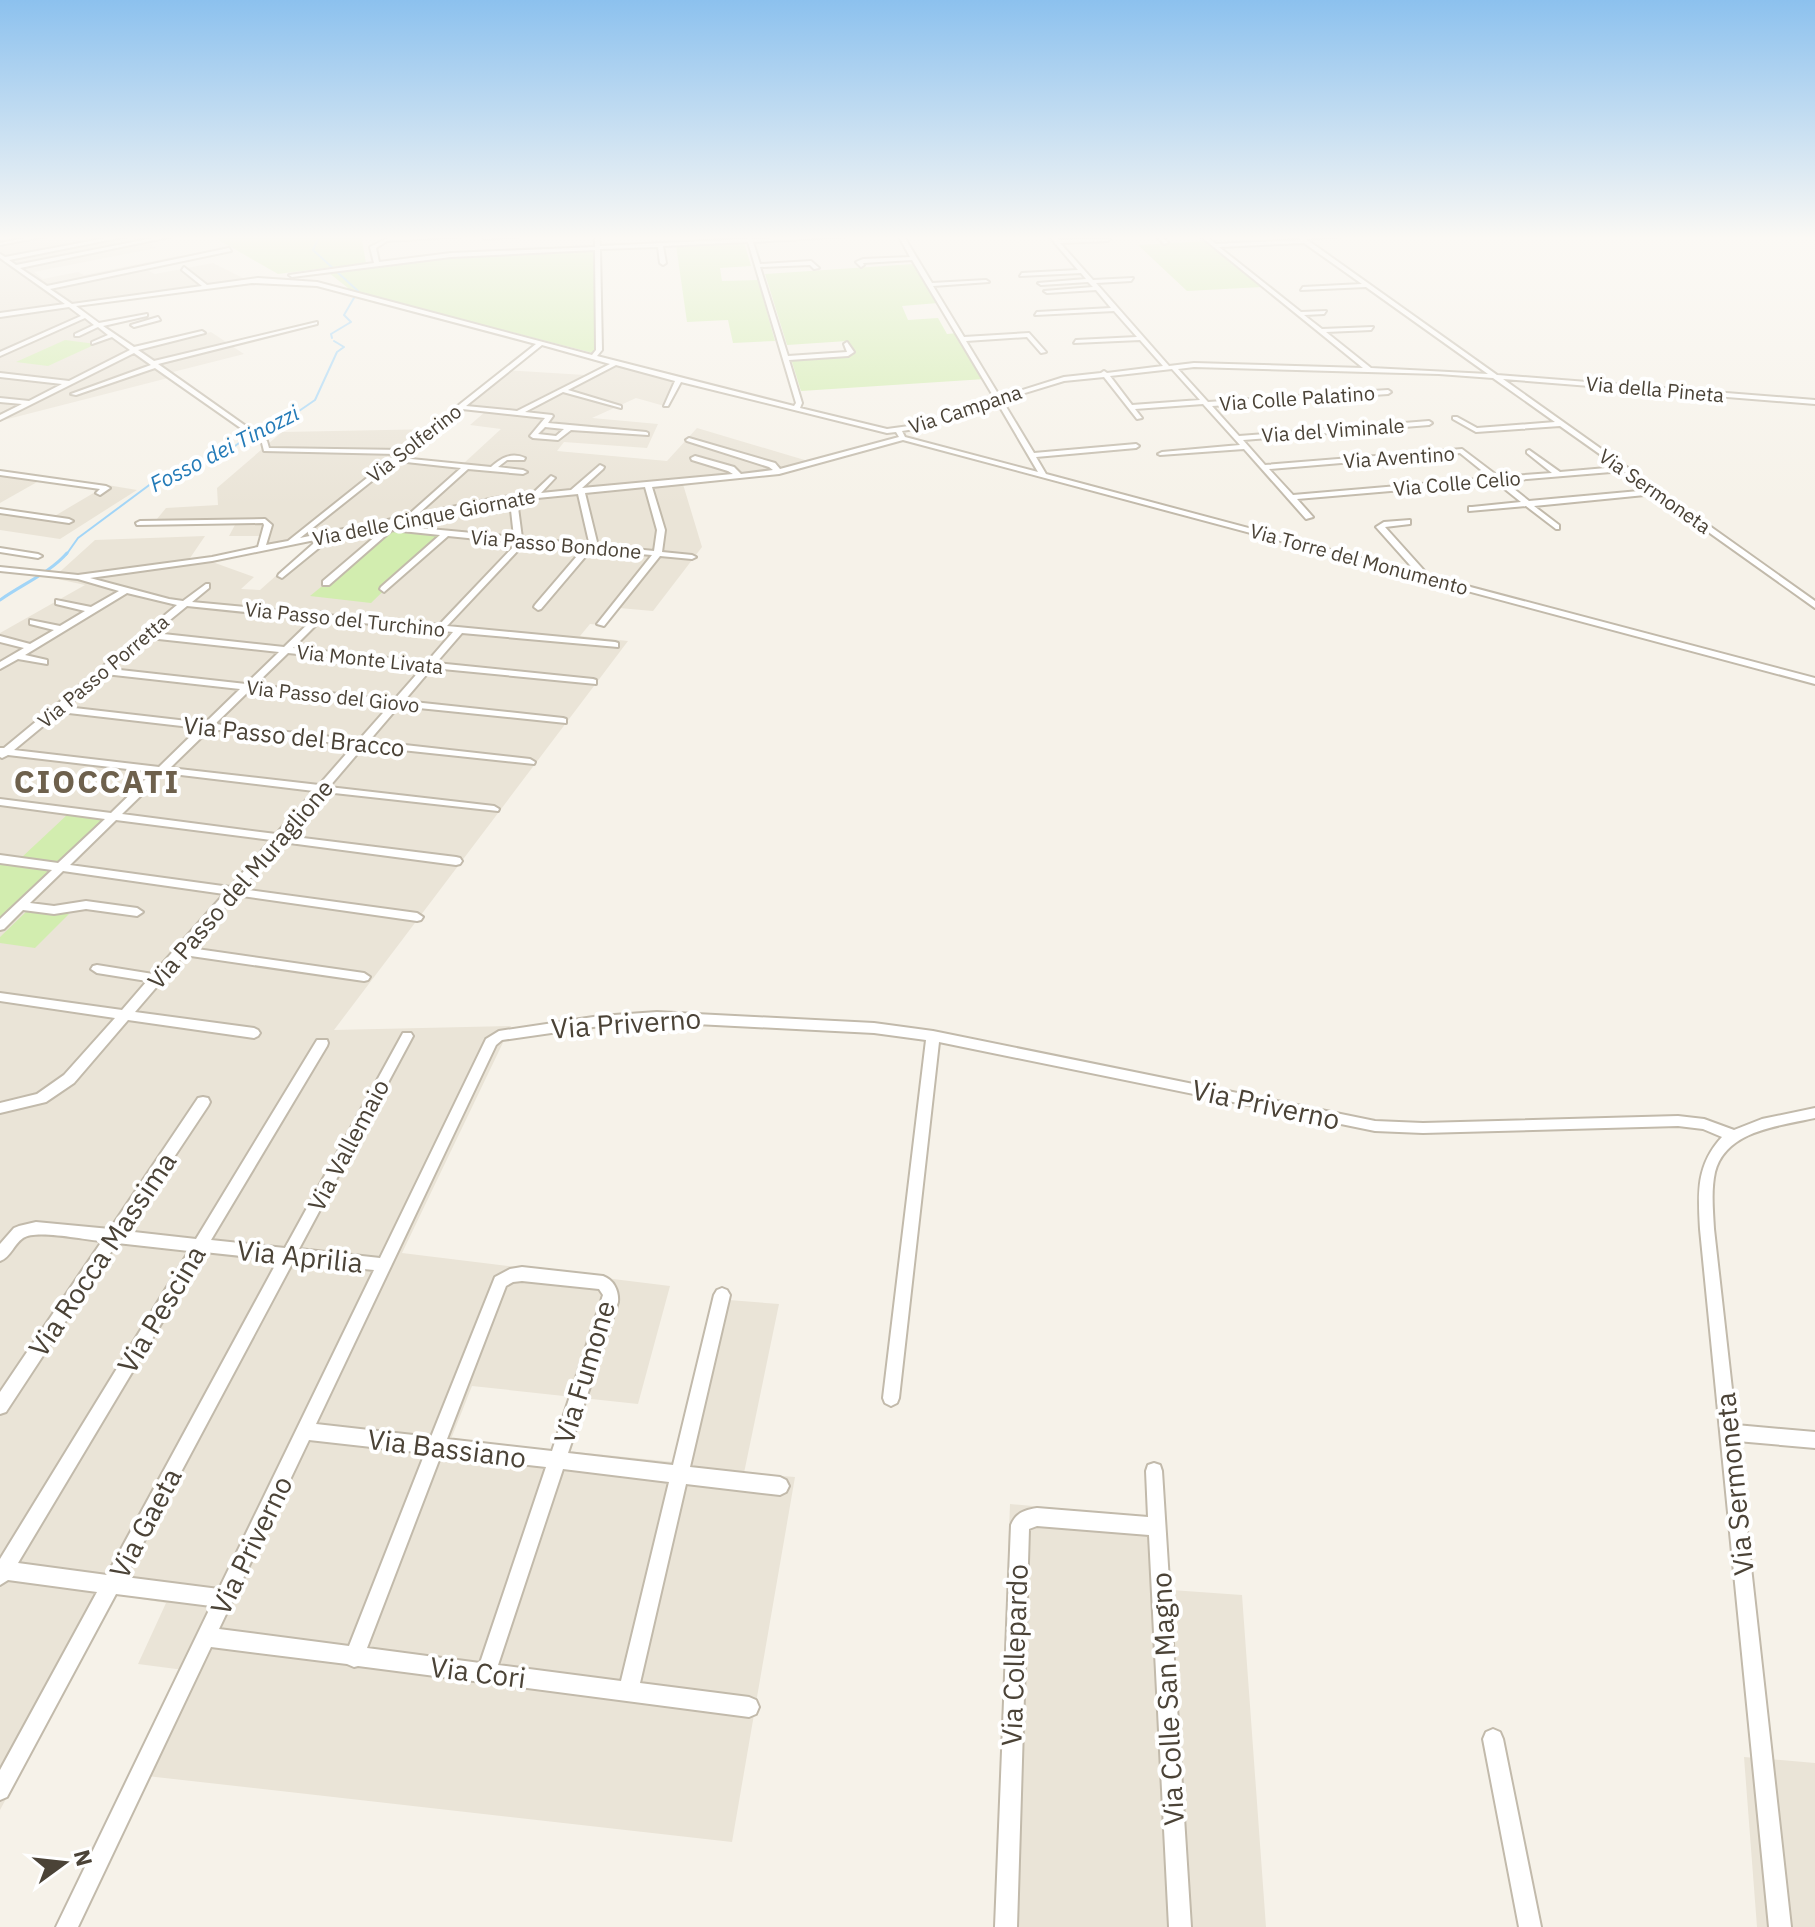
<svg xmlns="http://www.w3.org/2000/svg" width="1815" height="1927" viewBox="0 0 1815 1927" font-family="'IBM Plex Sans',sans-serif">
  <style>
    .residential { fill: #eae4d7 }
    .green { fill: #d2edaf }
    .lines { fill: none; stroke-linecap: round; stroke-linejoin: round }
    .stream-far1 { stroke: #a2d5f7; stroke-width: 2 }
    .stream { stroke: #a2d5f7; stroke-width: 3 }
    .minor-casing { stroke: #c2baab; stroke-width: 4 }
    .minor { fill: #fff; fill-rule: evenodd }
    .labels { text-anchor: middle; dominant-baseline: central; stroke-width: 8; stroke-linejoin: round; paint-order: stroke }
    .far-street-label { font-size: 20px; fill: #4b4337; stroke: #fff }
    .far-water-label { font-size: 22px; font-style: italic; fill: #247bb8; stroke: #fff }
    .street-label { font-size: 24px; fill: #4b4337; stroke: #fff }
    .near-street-label { font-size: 28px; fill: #4b4337; stroke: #fff }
    .district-label { font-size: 32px; font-weight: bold; letter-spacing: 2px; fill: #6e614d; stroke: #fff }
  </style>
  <rect width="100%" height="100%" fill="#f6f2e9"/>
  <path class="residential" d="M44 235H181L147 242 156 248 34 272 43 279 78 272 84 275 178 256 185 260 145 269 155 274 213 263 251 282 77 307 138 349 211 332 244 354 173 372 176 376 0 421V243Z
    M615 360 683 376 668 407 636 398 592 418 658 424 647 448 564 442 557 451 667 461 697 428 818 464 780 475 682 481 702 547 653 611 619 608 603 625 590 624 580 636 628 641 334 1030 511 1026 402 1253 670 1286 638 1404 472 1386 451 1439 674 1462 716 1299 779 1304 744 1473 795 1477 732 1842 138 1775 184 1670 138 1664 166 1603 116 1595 0 1810V633L85 585 53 578 95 540 205 536 188 561 204 559 254 577 241 589 260 590 315 541 258 552 261 536H229L236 523 152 525 166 508 218 505 217 488 282 432 437 429 403 457 463 464 501 429 470 425 486 411 454 408 502 370 585 375Z
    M0 471 46 477 0 503Z
    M107 485 137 490 60 539 0 530V510L53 517Z
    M1010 1504 1165 1518 1171 1590 1242 1595 1266 1927H994Z
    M1744 1757 1815 1763V1927H1757Z"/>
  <path class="green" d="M210 235H361L366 263 278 274Z
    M1207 241 1262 287 1187 291 1138 245Z
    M744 242 751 266 720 268 722 281 758 280 775 341 733 343 728 320 687 322 676 245Z
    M596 249 597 351 593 353 346 290 348 288 329 273 291 277 444 256Z
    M914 264 938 303 902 306 908 320 938 318 947 334 958 333 985 379 801 391 791 359 853 354 847 341 787 345 765 274Z
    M65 340 96 344 48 366 16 362Z
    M392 529 442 534 371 603 310 596Z
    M68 814 104 819 58 863 21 858Z
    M0 863 50 870 0 917Z
    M30 908 69 914 35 948 0 943V937Z"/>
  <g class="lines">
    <path class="stream-far1" d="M320 235 313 250 358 291 344 315 351 322 331 334 332 338
      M66 555 78 538 152 483 231 449 243 440 283 422 315 400 337 352 344 347 334 341"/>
    <path class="stream" d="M0 600C21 585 51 572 67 553"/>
    <g class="minor-casing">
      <path id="minor" d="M40 235H51L0 245V243Z
        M123 235H133L9 260 16 265 169 235H179L20 268 47 286 229 248 231 251 50 289 72 304 202 286 182 270 184 267 207 285 258 278 317 282 592 355 596 350 595 250 451 257 292 277 289 275 374 263 370 247 392 236 394 238 481 235 387 241 376 248 379 262 451 253 595 247V235H599L600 246 747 239 746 235H750L752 239 867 235 753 242 760 264 811 261 819 268 814 269 810 265 760 267 788 356 847 352 844 344 847 342 854 352 848 356 789 360 802 403 800 408 887 429 924 424 995 399 912 260 863 263 864 265 861 267 856 262 863 259 910 257 898 235H903L932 283 986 280 989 282 933 286 964 337 1029 333 1046 352 1041 353 1027 337 966 341 1000 397 1064 377 1101 373 1104 371 1107 373 1163 366 1140 340 1074 343 1076 340 1137 337 1114 311 1035 315 1037 312 1111 308 1096 290 1047 293 1044 291 1093 287 1088 282 1041 285 1038 283 1086 279 1081 273 1020 276 1022 273 1078 270 1048 235H1053L1058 240 1110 239 1108 241 1060 243 1093 280 1133 278 1131 281 1096 283 1169 366 1194 363 1363 368 1199 235H1204L1216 244 1301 240 1295 235H1356L1306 239 1497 375 1815 400V404L1503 379 1815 601V608L1655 494 1534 506 1559 525V529H1556L1526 506 1469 511V507H1472L1521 502 1496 482 1297 499 1313 517 1306 519 1244 449 1160 455 1158 454 1162 452 1240 445 1203 404 1135 409 1142 418 1137 419 1104 377 1064 381 1002 400 1034 453 1136 444 1139 446 1136 448 1036 457 1046 474 1417 573 1376 527 1384 522 1410 520V524L1385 527 1429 576 1815 678V684L903 440 779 474 652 487 665 530 662 552 692 555 696 557 692 559 660 556 604 626 597 624 652 555 591 550 541 609 538 610 534 607 535 605 583 549 525 543 447 626 615 642 618 643V647L462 633 436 663 593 679 596 680V684L432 668 404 701 563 718 566 719V723L399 706 369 741 530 759 535 762 534 764 364 746 329 787 494 806 499 809 498 811 325 792 287 836 456 857 460 858 462 861 460 864 456 865 282 842 241 889 417 913 423 917 421 920 417 921 235 895 190 948 364 973 370 977 368 980 364 981 184 955 135 1012 254 1028 258 1030 260 1033 258 1036 254 1038 128 1020 74 1083 46 1102 0 1113V1103L37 1094 64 1075 115 1018 0 1001V993L122 1010 147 981 97 973 91 969 93 966 97 965 153 974 224 894 63 871 30 903 54 906 86 901 137 908 143 912 137 916 86 909 54 914 23 910 4 929 0 930V919L52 870 0 863V855L58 863 105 819 0 805V799L111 813 153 772 8 755 2 758 0 757V748H4L177 605 127 593 25 655 47 660V664L18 659 0 669V662L24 648 0 642V636L30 644 54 630 30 624V620L60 626 85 611 56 604V600L91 607 119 591 78 579 0 571V567L78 575 212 557 258 547 264 525 263 523 137 525 136 523 140 521 265 519 272 525 266 545 288 541 397 454 264 451 262 443 155 368 76 395 71 394 151 365 134 353 0 420V415L22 404 0 402V398L29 401 62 384 0 377V373L69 381 130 350 112 337 92 344V342L108 335 98 327 79 336H75V334L94 325 85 318 0 356V352L81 316 69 307 0 317V313L65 304 0 258V254L5 257ZM748 242 796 403 794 406 597 356 602 350 600 249 658 247 660 263 663 265 666 263 663 246ZM1304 243 1362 284 1303 287 1301 290 1366 287 1488 374 1371 368 1326 332 1371 330 1373 327 1322 329 1304 315 1324 314 1326 311 1301 312 1219 247ZM252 283 317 286 536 344 402 450 269 448 267 441 158 364 317 324V322L154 361 138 350 205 333 202 331 134 347 103 326 147 316V314L99 323 76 306ZM542 345 610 364 517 411 466 406ZM616 365 675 381 664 406H668L681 382 887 433 896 432 899 437 780 469 775 463 689 438 686 440 687 441 769 467 773 470 741 474 734 467 695 456 691 458 692 460 728 471 733 474 582 488 603 469 604 467 600 465 571 490 541 493 555 478 551 476 532 494 495 498 418 514 468 469 523 474 527 472 523 470 498 467 507 460H524L525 458C511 452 501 458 491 467L401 458 462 409 545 418 530 436 533 438 558 440 571 430 648 435V433L646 432 548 423 553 416 552 415 525 412 563 392 621 408V406L568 390ZM1194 367 1439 374 1493 378 1555 422 1477 428 1457 417H1453V419L1476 432 1560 426 1618 467 1560 472 1529 450 1527 451V453L1552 473 1499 477 1462 449 1265 465 1243 440 1429 425 1432 423 1429 421 1239 436 1212 406 1388 394 1391 392 1388 390 1208 402 1178 369ZM1172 369 1200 400 1132 405 1110 376ZM997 402 1038 472 905 437 902 431 927 427ZM545 427 564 429 556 436 538 434ZM1460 453 1491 478 1293 495 1269 469ZM397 461 461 468 407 516 300 538ZM1623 471 1650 490 1529 501 1504 481ZM645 487 657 530 654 551 595 545 597 542 585 493ZM578 494 589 542 587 544 522 538 517 500ZM510 501 514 537 387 525 495 502ZM381 526 384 529 323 581V585H329L392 530 440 535 381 587 380 589 384 592 448 536 517 543 439 625 326 615 322 612 318 614 192 602 209 588V584H206L183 601 169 599 90 578 212 561 315 540 313 544 279 574 278 576 282 578 320 547 324 538ZM187 606 313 619 284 647 154 633ZM322 619 453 632 427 662 293 648ZM149 638 279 652 246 684 111 669ZM288 653 423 667 394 700 255 685ZM105 674 240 689 205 723 66 707ZM250 690 390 705 359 740 215 724ZM60 712 199 728 159 767 14 750ZM210 729 354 745 319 785 170 768ZM164 773 314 791 276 834 122 814ZM116 820 271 840 230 887 70 865Z
        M508 235H536L485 239 483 238Z
        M1155 235H1160L1168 243 1164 244Z
        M158 317 160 320 134 327 131 325Z
        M0 471 106 486 110 488 100 495 96 493 100 489 0 475Z
        M0 509 69 519 73 521 69 523 0 513Z
        M0 548 38 554 42 556 38 558 0 552Z
        M657 1012 874 1023 933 1031 1375 1121 1423 1123 1678 1116 1704 1119 1734 1130 1762 1119 1815 1108V1118C1779 1126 1726 1130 1715 1172 1711 1190 1713 1210 1714 1229L1736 1425 1815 1432V1448L1737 1441 1791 1927H1769L1700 1229C1698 1193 1696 1165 1722 1137L1703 1129 1678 1126 1423 1133 1375 1131 939 1042 899 1398 897 1403 891 1406 885 1403 883 1398 926 1040 874 1033 657 1022 600 1026 502 1040 496 1045 316 1424 431 1437 495 1277 510 1269 522 1267 603 1276C614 1280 619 1291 618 1302L568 1453 673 1465 714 1295 717 1290 722 1288 727 1290 730 1295 690 1467 780 1477 786 1480 789 1486 786 1492 780 1495 686 1484 640 1683 749 1697 756 1700 759 1707 756 1714 749 1717 358 1666 354 1667 347 1664 211 1647 78 1927H56L211 1606 116 1594 7 1797 0 1800V1770L97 1592 8 1580 0 1585V1559L189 1251 117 1243 6 1412 0 1414V1392L102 1241C85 1240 36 1229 23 1238 13 1245 11 1257 0 1261V1244L14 1228 19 1226 36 1222 110 1229 198 1098 203 1097 208 1098 210 1102 208 1106 125 1231 196 1239 317 1040H327L328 1043 327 1046 211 1240 285 1248 403 1033H411L413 1036 299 1249 380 1258 486 1039 499 1031 600 1016ZM204 1252 278 1260 107 1575 18 1563ZM293 1262 374 1270 219 1589 125 1577ZM522 1281 599 1289 603 1295 552 1451 447 1439 506 1286 513 1282ZM309 1440 425 1453 349 1646 219 1629ZM441 1455 546 1467 480 1663 367 1648ZM563 1469 669 1482 621 1681 498 1665Z
        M1154 1463 1160 1465 1162 1471 1191 1927H1169L1149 1535 1037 1526 1029 1529 1017 1927H995L1011 1525C1016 1513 1024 1510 1037 1508L1148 1517 1146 1471 1148 1465Z
        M1493 1729 1500 1732 1503 1739 1541 1927H1519L1483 1739 1486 1732Z"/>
    </g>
    <use href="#minor" class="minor"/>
  </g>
  <linearGradient id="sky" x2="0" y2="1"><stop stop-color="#8cc1ee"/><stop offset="0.47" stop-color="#fbf9f5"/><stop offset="1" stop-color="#fbf9f5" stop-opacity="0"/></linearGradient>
  <rect width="1815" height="505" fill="url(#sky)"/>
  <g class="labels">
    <g class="far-street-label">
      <text transform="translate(1655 389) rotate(5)">Via della Pineta</text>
      <text transform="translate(1297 398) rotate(-4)">Via Colle Palatino</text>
      <text transform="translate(965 409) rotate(-18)">Via Campana</text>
      <text transform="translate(1333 430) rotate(-4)">Via del Viminale</text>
      <text transform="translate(414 443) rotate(-38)">Via Solferino</text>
      <text transform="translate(1399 457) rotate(-4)">Via Aventino</text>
      <text transform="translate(1457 483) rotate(-5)">Via Colle Celio</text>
      <text transform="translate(1655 491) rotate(35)">Via Sermoneta</text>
      <text transform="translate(424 517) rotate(-11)">Via delle Cinque Giornate</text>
      <text transform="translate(556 544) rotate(5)">Via Passo Bondone</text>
      <text transform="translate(1359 559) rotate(15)">Via Torre del Monumento</text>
      <text transform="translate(345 619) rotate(6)">Via Passo del Turchino</text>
      <text transform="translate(370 659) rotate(6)">Via Monte Livata</text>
      <text transform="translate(103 671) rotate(-40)">Via Passo Porretta</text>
      <text transform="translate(333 696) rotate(6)">Via Passo del Giovo</text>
    </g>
    <g class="far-water-label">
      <text transform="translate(224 448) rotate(-27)">Fosso dei Tinozzi</text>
    </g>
    <g class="street-label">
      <text transform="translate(294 736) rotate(6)">Via Passo del Bracco</text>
      <text transform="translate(240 884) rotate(-49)">Via Passo del Muraglione</text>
      <text transform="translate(348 1145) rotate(-62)">Via Vallemaio</text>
    </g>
    <g class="near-street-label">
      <text transform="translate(626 1023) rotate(-4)">Via Priverno</text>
      <text transform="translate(1266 1104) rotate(12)">Via Priverno</text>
      <text transform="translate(102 1254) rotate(-56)">Via Rocca Massima</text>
      <text transform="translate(300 1256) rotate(6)">Via Aprilia</text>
      <text transform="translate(161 1309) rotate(-59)">Via Pescina</text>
      <text transform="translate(584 1372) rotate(-73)">Via Fumone</text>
      <text transform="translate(447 1448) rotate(7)">Via Bassiano</text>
      <text transform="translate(1734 1484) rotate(-96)">Via Sermoneta</text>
      <text transform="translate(145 1523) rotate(-62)">Via Gaeta</text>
      <text transform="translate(251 1545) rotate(-64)">Via Priverno</text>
      <text transform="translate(1014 1655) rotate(-88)">Via Collepardo</text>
      <text transform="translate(478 1672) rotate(7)">Via Cori</text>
      <text transform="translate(1167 1699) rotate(-93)">Via Colle San Magno</text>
    </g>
    <g class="district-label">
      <text x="97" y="781">CIOCCATI</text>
    </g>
  </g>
  <g transform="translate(64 1863) rotate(75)" stroke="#ffffff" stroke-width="6" paint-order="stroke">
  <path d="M0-6L14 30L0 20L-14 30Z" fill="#4b4337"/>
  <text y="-12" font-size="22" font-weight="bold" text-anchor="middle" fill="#4b4337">N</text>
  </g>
</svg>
